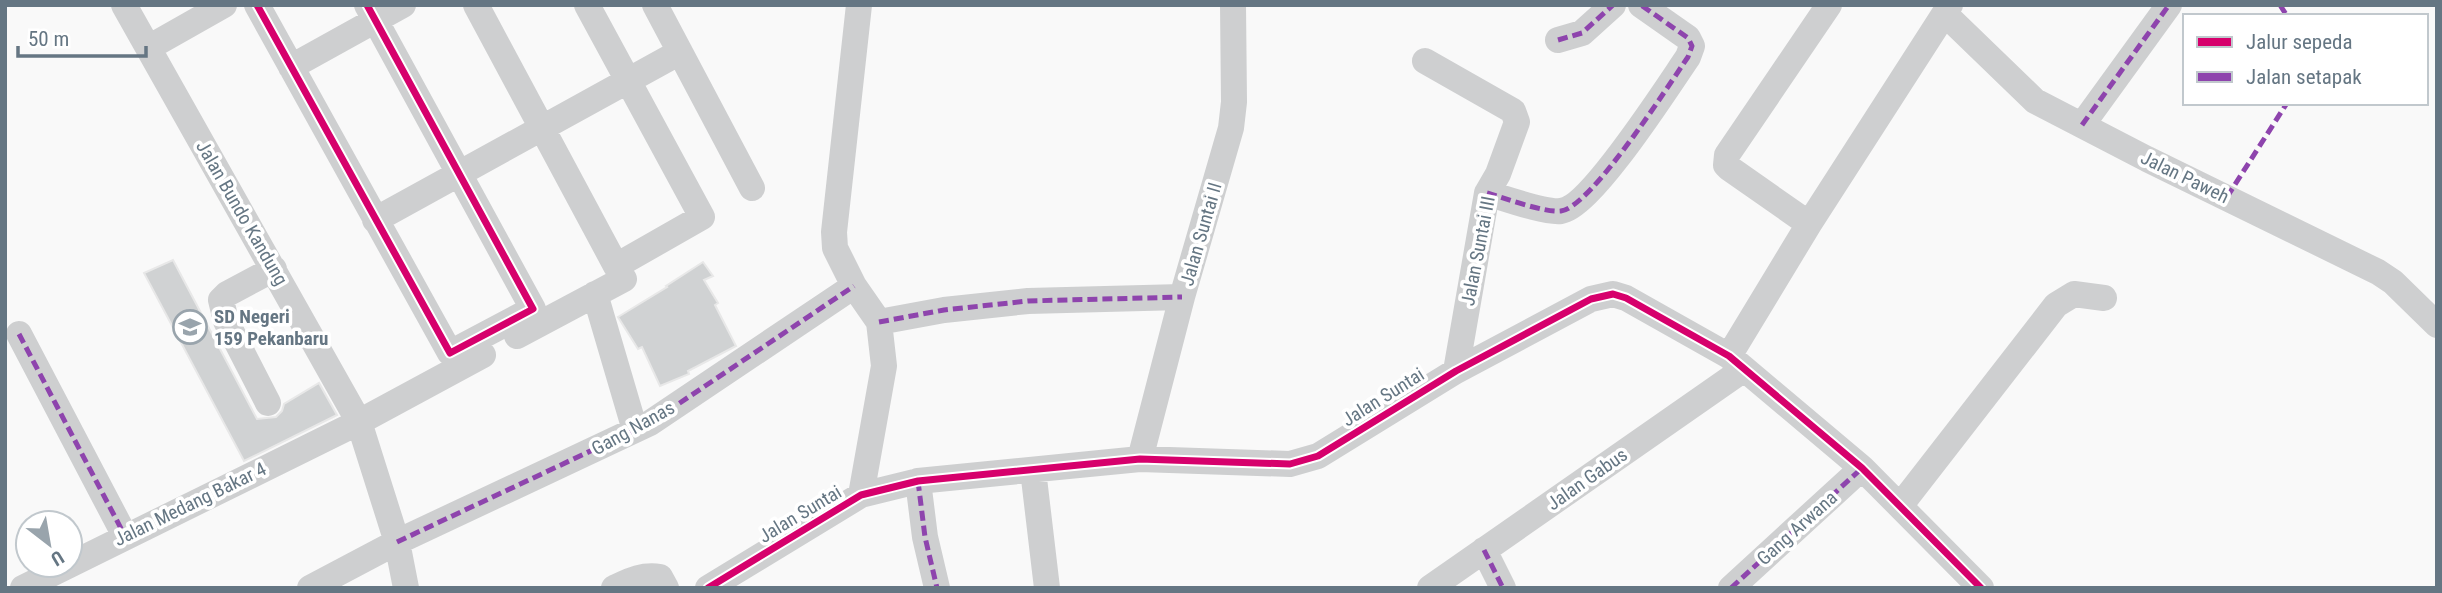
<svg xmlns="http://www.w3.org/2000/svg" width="2442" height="593" viewBox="0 0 2442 593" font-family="'Roboto Condensed',sans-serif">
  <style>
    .building { fill: #d0d2d3; stroke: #e8e8e8; stroke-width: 2 }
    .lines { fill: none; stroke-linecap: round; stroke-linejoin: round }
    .minor { stroke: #cecfd0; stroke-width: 26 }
    .quiet { stroke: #8e44ad; stroke-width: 5; stroke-dasharray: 10 5; stroke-linecap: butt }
    .cycleway-casing { stroke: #fff; stroke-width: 11 }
    .cycleway { stroke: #d6006c; stroke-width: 7 }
    .labels { text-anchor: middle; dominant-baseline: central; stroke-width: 7; stroke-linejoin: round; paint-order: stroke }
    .street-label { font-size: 19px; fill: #657683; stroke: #fff }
    .poi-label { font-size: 19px; font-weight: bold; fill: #657683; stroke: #fff; text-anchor: start }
  </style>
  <rect width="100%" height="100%" fill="#f9f9f9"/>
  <path class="building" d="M173 260 257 419 276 417 282 411 284 404 319 383 337 415 244 461 144 273Z
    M703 262 713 276 704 280 718 303 715 305 736 346 688 371 689 374 660 386 642 347 638 349 618 317 667 287 666 286Z"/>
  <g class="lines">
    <path class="minor" d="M124 5 359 422 397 542 406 588
      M257 5 450 353 533 309 367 5
      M476 5 616 266 702 217 587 5
      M655 5 752 188
      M859 5 834 232 835 248 854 286 879 322 884 366 861 495
      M1945 14 2035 101 2147 159 2378 272 2393 282 2437 325
      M1558 40 1582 33 1613 5
      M148 48 224 5
      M1425 61 1513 111 1517 122 1498 174 1487 193 1456 371
      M291 67 403 5
      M2082 125 2169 5
      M1487 193C1504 198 1545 213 1561 211 1591 207 1668 86 1688 57L1692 46 1688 38 1641 5
      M375 220 680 52
      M1809 224 1729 168 1726 165 1727 155 1829 5
      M595 294 635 430
      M879 322 944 310 1028 301 1182 297
      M19 334 125 536
      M517 336 624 279
      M1729 356 1809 224 1950 5
      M268 403 226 321 221 300 227 294 274 269
      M1140 459 1182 297 1231 128 1234 102 1233 5
      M1033 470 1047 588
      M918 481 925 537 937 588
      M1900 506 2056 305 2074 294 2104 298
      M1484 550 1503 588
      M23 588 359 422 483 355
      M310 588 397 542 650 423 854 286
      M614 588C629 581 642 574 660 577L666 588
      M708 588 861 495 918 481 1140 459 1290 464 1318 456 1456 371 1591 299 1613 294 1626 298 1729 356 1862 468 1981 588
      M1430 588 1744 369
      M1731 588 1862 468"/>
    <path class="quiet" d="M2280 5 2287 16
      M1558 40 1582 33 1613 5
      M2082 125 2169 5
      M1487 193C1504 198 1545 213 1561 211 1591 207 1668 86 1688 57L1692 46 1688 38 1641 5
      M2227 197 2287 103
      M879 322 944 310 1028 301 1182 297
      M19 334 125 536
      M918 481 925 537 937 588
      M397 542 650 423 854 286
      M1484 550 1503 588
      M1731 588 1862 468"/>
    <g class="cycleway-casing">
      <path id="cycleway" d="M257 5 450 353 533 309 367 5
        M708 588 861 495 918 481 1140 459 1290 464 1318 456 1456 371 1591 299 1613 294 1626 298 1729 356 1862 468 1981 588"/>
    </g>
    <use href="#cycleway" class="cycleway"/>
  </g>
  <defs>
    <g id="school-ring" transform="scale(1.75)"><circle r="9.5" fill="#fff" stroke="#99a4ac" stroke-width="1.5"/><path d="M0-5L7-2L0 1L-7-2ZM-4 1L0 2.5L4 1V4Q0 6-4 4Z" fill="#99a4ac"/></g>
  </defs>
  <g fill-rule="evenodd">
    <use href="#school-ring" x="190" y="327"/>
  </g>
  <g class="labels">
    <g class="street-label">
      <text transform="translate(2185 177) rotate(26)">Jalan Paweh</text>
      <text transform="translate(242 213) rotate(60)">Jalan Bundo Kandung</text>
      <text transform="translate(1201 234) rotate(-74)">Jalan Suntai II</text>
      <text transform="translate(1478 251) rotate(-79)">Jalan Suntai III</text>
      <text transform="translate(1383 397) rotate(-32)">Jalan Suntai</text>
      <text transform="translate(633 428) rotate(-29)">Gang Nanas</text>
      <text transform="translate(1587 479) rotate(-35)">Jalan Gabus</text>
      <text transform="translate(190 504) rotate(-26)">Jalan Medang Bakar 4</text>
      <text transform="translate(800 514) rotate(-31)">Jalan Suntai</text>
      <text transform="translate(1797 528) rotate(-42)">Gang Arwana</text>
    </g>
    <g class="poi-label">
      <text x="214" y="316">SD Negeri<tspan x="214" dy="22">159 Pekanbaru</tspan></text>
    </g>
  </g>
  <rect width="2442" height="593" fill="none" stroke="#657683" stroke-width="14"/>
  <rect x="2183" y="14" width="245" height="91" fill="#ffffff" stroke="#c1c8cd" stroke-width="2"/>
  <rect x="2197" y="37" width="35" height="10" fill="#d6006c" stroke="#c1c8cd" stroke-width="2"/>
  <text x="2246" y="49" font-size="21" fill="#657683">Jalur sepeda</text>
  <rect x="2197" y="72" width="35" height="10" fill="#8e44ad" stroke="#c1c8cd" stroke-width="2"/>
  <text x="2246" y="84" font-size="21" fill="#657683">Jalan setapak</text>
  <g transform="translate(49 544) rotate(149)"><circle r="33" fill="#ffffff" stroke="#c1c8cd" stroke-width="2"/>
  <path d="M0-5L12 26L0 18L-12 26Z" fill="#99a4ac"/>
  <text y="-10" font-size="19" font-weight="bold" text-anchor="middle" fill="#657683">U</text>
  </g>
  <path d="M18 46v10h128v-10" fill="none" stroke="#657683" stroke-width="3.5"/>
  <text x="28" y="46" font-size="21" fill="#657683" stroke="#ffffff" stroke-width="5" paint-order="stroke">50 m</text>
</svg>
